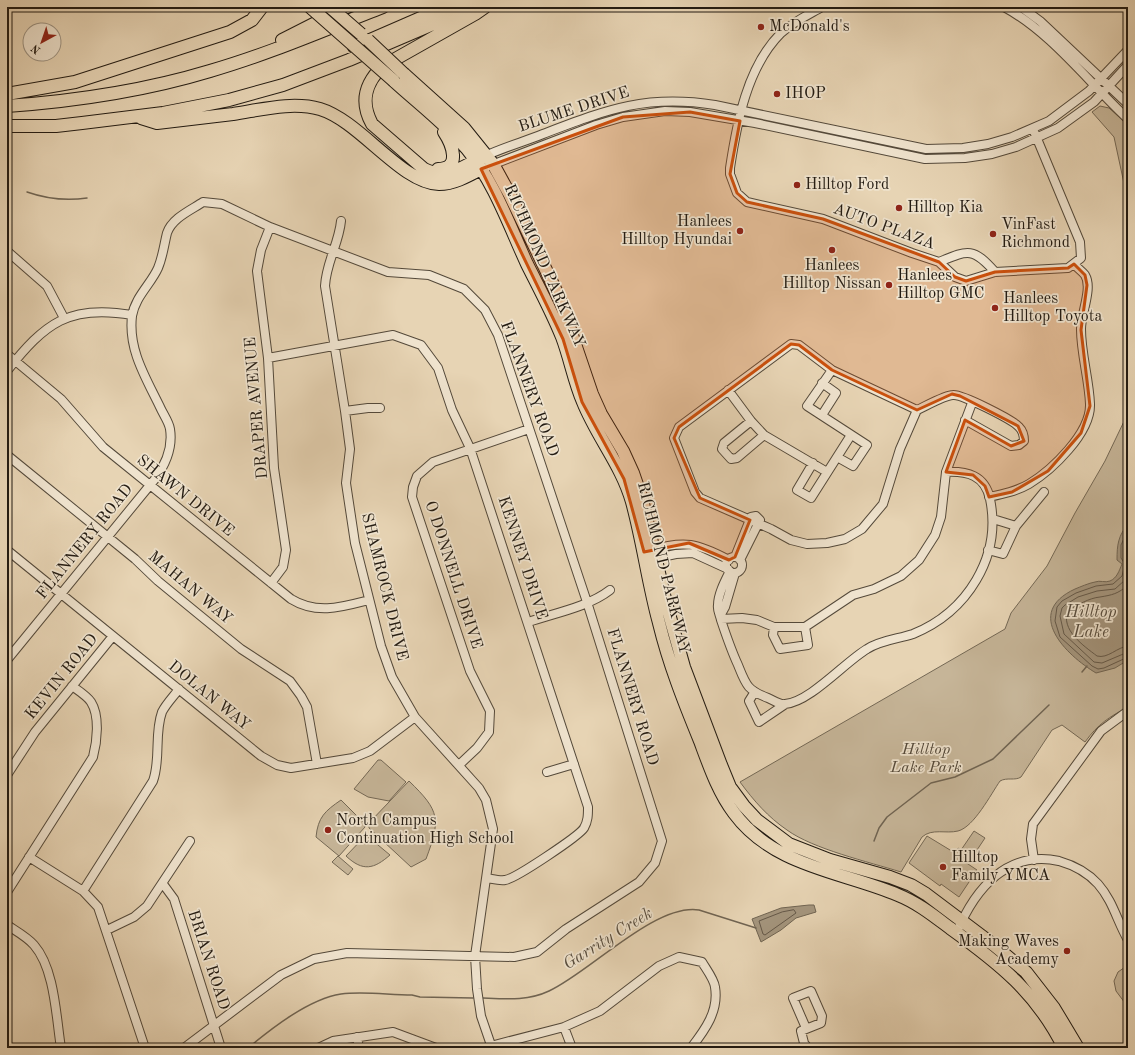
<svg xmlns="http://www.w3.org/2000/svg" width="1135" height="1055" viewBox="0 0 1135 1055" font-family="'Old Standard TT',serif">
  <style>
    .green { fill: #c6b598; stroke: #746855 }
    .water { fill: #a4957d; stroke: #706452 }
    .lines { fill: none; stroke-linecap: round; stroke-linejoin: round }
    .shore { stroke: #645848; stroke-width: 1 }
    .stream { stroke: #706452; stroke-width: 1.5 }
    .minor-casing { stroke: #54493a; stroke-width: 10 }
    .highway-casing { stroke: #231b12; stroke-width: 14 }
    .minor { stroke: #efe3ce; stroke-width: 8 }
    .highway { stroke: #e7d4b4; stroke-width: 12 }
    .highway-bridge-casing { stroke: #231b12; stroke-width: 14; stroke-linecap: butt }
    .highway-bridge { stroke: #e7d4b4; stroke-width: 12 }
    .marked { fill: #ca500d; fill-opacity: 0.2; stroke: #ca500d; stroke-width: 3; stroke-linejoin: round }
    .poi-dot { fill: #8f2418; stroke: #efe3ce; stroke-width: 1.5 }
    .labels { text-anchor: middle; dominant-baseline: central; stroke-width: 3.5; stroke-linejoin: round; paint-order: stroke }
    .poi-label { font-size: 16px; fill: #231b12; stroke: #efe3ce; text-anchor: start }
    .street-label { font-size: 16px; fill: #231b12; stroke: #efe3ce }
    .park-label { font-size: 16px; font-style: italic; fill: #54493a; stroke: #efe3ce }
    .water-label { font-size: 17px; font-style: italic; fill: #574c3d; stroke: #efe3ce }
  </style>
  <rect width="100%" height="100%" fill="#e7d4b4"/>
  <filter id="stains"><feTurbulence type="fractalNoise" baseFrequency=".005" numOctaves="4"/><feColorMatrix values="0 0 0 0 .2 0 0 0 0 .09 0 0 0 0 .02 0 0 0 .5 -.17"/></filter>
  <radialGradient id="worn" r=".72"><stop offset=".6" stop-color="#630" stop-opacity="0"/><stop offset="1" stop-color="#630" stop-opacity=".3"/></radialGradient>
  <path class="green" d="M1100 106 1109 108 1128 125V202L1114 137 1092 112Z
    M1128 413V707C1109 717 1098 724 1085 742L1062 725 1052 730 1021 777C1015 781 1007 777 1000 781 991 794 974 827 958 831 946 834 932 828 922 837L901 872C869 862 813 849 787 830 768 817 754 801 740 782L1005 629 1011 613 1047 566 1075 513 1105 461Z
    M378 760H381L406 782 389 801 368 797 354 789Z
    M409 781C440 811 441 819 426 859L411 867 369 828V823Z
    M341 800 365 824V827L339 856 316 837C318 817 325 811 341 800Z
    M974 831 985 838 973 856 963 850 959 855 963 857 962 860 977 870 959 897 941 884 940 886 909 863 927 836 955 853 958 848 961 850Z
    M366 835 390 855C374 869 363 872 346 856Z
    M338 856 353 869 348 875 332 862Z
    M1128 965V1007L1116 991 1114 981 1118 972Z"/>
  <path class="water" d="M1128 524V660L1115 668 1096 673C1066 655 1023 613 1075 589 1080 587 1089 583 1095 582 1100 580 1105 583 1110 581 1117 578 1119 571 1122 564L1117 560C1117 545 1118 536 1128 524Z
    M809 905H814L816 912 796 918 781 930 761 942 752 919 781 908Z"/>
  <g class="lines">
    <path class="shore" d="M1128 530 1121 545V558L1125 564 1122 576 1113 584 1096 586 1076 593 1062 601 1057 607 1055 621 1060 637 1092 666 1098 669 1104 668 1128 657
      M1128 575 1125 580 1115 589 1097 591 1078 597 1065 605 1062 608 1060 616 1064 634 1094 662 1102 663 1128 652
      M1128 585C1118 594 1112 595 1100 597 1089 598 1078 605 1068 610 1060 630 1084 646 1097 656 1108 659 1117 647 1128 646
      M794 910 796 913 765 935 763 934 759 921 782 912Z"/>
    <path class="stream" d="M27 192C47 199 67 201 87 198
      M1082 672 1087 666
      M874 841 879 828 887 817 931 783 955 777 993 759 1049 705
      M483 998C506 999 528 1001 549 991 589 973 655 903 699 910L756 928
      M248 1048C272 1028 309 999 341 994 364 991 389 995 412 995L420 997 473 998"/>
    <g class="minor-casing">
      <path id="minor" d="M822 7C808 15 793 22 781 33 747 67 737 122 730 168V174L737 193 747 202 823 219 912 253 939 262 955 277 966 281 995 272 1068 268 1081 258 1080 242 1033 129
        M1004 7C1051 32 1089 83 1128 119
        M1021 7 1040 21 1128 104
        M483 157C502 148 523 142 543 134 606 110 645 94 715 105L926 149 963 148 988 144 1012 137 1049 121 1089 91 1128 50
        M489 166 596 125 623 117 665 111 690 112 755 123 925 159 965 158 992 154 1016 147 1058 128 1094 102 1128 65
        M341 221C339 243 326 263 325 286L345 411 350 449 346 483 355 543 381 646 392 677 415 717 479 788 486 800 493 829 475 956 477 989 481 1016 492 1048
        M270 227 261 250 257 271 268 358 274 468 286 550 283 567 271 583
        M7 251 47 286 64 318
        M939 262C968 250 973 247 995 272
        M791 344 799 345 832 370 917 410 900 449 883 504 862 529 845 539 827 543 807 544 791 540 771 529 700 498 695 492 674 438 679 427Z
        M7 354 61 399 103 447 291 599C317 615 342 607 369 600
        M268 358 393 335 421 345 438 368 452 410 470 448 588 807C588 815 588 821 584 828 579 836 515 879 505 880 500 881 493 879 487 878
        M832 370 807 406 867 445 853 466 837 457
        M7 371C45 323 69 304 132 315
        M728 390 751 421 764 435 827 472
        M917 410C926 406 945 395 953 395 962 394 1013 420 1019 427 1023 431 1024 435 1024 441L1019 445 1011 446 965 420
        M345 411 368 408H380
        M822 415 836 393 822 383
        M751 421 724 443 722 449 731 459 737 458 764 435
        M7 455 135 559 158 581 241 649 290 681 301 696 307 707 317 764
        M813 463 797 490 811 498 851 435
        M989 497C1003 494 1017 491 1029 484 1052 470 1091 433 1090 404 1089 379 1081 354 1081 329 1081 313 1093 288 1085 275 1082 271 1077 268 1074 264
        M993 519 1016 526
        M7 550 261 756 277 765 291 768 353 758 370 751 415 717
        M650 550C685 540 697 543 729 560
        M988 550 1003 554 1016 526 1044 492
        M735 557 751 517 756 516 760 520 740 560
        M726 565a8 8 0 1 1 16 0a8 8 0 1 1-16 0Z
        M652 559 676 554 693 553 728 569
        M730 571C725 581 718 594 718 605 717 610 720 615 721 620 726 635 731 650 738 665 746 685 747 690 768 698 773 700 780 705 785 704 810 702 845 662 867 649 881 640 898 639 913 634 967 612 1002 557 990 499 985 475 967 471 946 472
        M720 616 725 607 735 573
        M721 619 742 618 757 620 774 627H805L853 595 874 589 901 576 919 560 935 535 941 517 946 472 972 403
        M528 622C555 613 588 607 610 590
        M774 627 773 635 780 649 808 645 805 627
        M7 660 155 479C166 464 173 448 170 429 169 422 163 414 160 407 146 378 128 350 132 316 135 297 151 284 158 268 163 256 164 245 167 233 172 218 191 210 203 202L222 204 270 227 388 272 429 275 464 289 485 310 498 335 587 602 662 841 655 863 639 882 566 929 537 952 514 957 347 953 314 959 281 975 184 1048
        M754 693 749 701 759 722 784 705
        M459 765 477 748 489 732 490 711 470 671 412 497 413 487 417 476 433 462 529 429
        M547 772 574 764
        M7 775 35 732 113 636
        M29 857 83 891 98 907 145 1048
        M1034 860 1031 839 1033 824 1101 731 1128 711
        M163 884 174 899 221 1048
        M83 891 153 781C161 759 154 734 162 712 166 704 173 697 179 689
        M7 892 93 757C97 742 100 716 91 702 87 696 79 691 72 686
        M7 925C16 931 27 937 34 945 55 969 56 1017 61 1048
        M107 930 134 917 147 906 190 841
        M957 932C975 889 1007 850 1059 861 1073 865 1088 873 1098 884 1113 901 1117 921 1128 940
        M564 1027 572 1048
        M806 1028 793 998 811 991 822 1016 821 1023 801 1031 804 1043 808 1048
        M357 1037 359 1048
        M318 1048 333 1041 393 1032 436 1048
        M483 1048 564 1027 600 1011 659 966 679 957 702 962C706 969 714 979 715 987 719 1011 705 1030 691 1048"/>
    </g>
    <g class="highway-casing">
      <path id="highway" d="M282 40 347 7
        M354 47 446 7
        M404 74 464 128 493 164 509 193 559 297 592 394 601 414 623 451 633 473 642 499 666 603 684 667 721 765 730 787 744 806 757 820 789 844 830 860 890 877 911 885 926 894 995 946 1026 972 1054 1008 1078 1048
        M394 81C418 103 446 124 467 149 494 182 509 225 527 264 539 288 552 312 562 337 570 358 574 381 583 402 597 437 622 466 632 502 643 542 648 583 659 623 669 664 684 702 700 741 709 765 718 792 734 813 774 867 841 871 898 895 918 903 934 916 950 928 999 963 1037 993 1064 1048
        M7 94 75 82 230 32 252 20 262 7
        M7 106C76 101 144 91 210 71 269 54 326 29 383 7
        M141 118 157 123C183 120 208 117 233 114 260 110 292 101 320 109 360 121 401 183 439 184 454 184 468 176 481 169
        M7 126H56L82 123 163 113 229 100 283 85 349 60 473 7
        M475 161C456 171 445 179 424 169L372 124C360 102 365 83 383 66L475 14 485 7
        M438 169C462 169 452 144 444 132"/>
    </g>
    <use href="#minor" class="minor"/>
    <use href="#highway" class="highway"/>
    <g class="highway-bridge-casing">
      <path id="highway-bridge" d="M310 7 394 81
        M330 7 361 34
        M368 40 404 74"/>
    </g>
    <use href="#highway-bridge" class="highway-bridge"/>
  </g>
  <path class="marked" d="M690 112 740 121 730 174 737 193 747 202 823 219 939 262 955 277 966 281 995 272 1068 268 1074 264 1085 275 1087 285 1081 330 1090 406 1081 433 1048 471 1012 492 989 497 985 486 973 475 946 472 965 420 1011 446 1024 441 1018 426 960 396 952 394 917 410 832 370 799 345 791 344 679 427 674 438 700 498 750 520 735 557 729 560 689 543 644 552 624 479 582 402 563 339 481 169 623 117Z"/>
  <g class="poi-dot">
    <circle cx="761" cy="27" r="4"/>
    <circle cx="777" cy="94" r="4"/>
    <circle cx="797" cy="185" r="4"/>
    <circle cx="899" cy="208" r="4"/>
    <circle cx="740" cy="231" r="4"/>
    <circle cx="993" cy="234" r="4"/>
    <circle cx="832" cy="250" r="4"/>
    <circle cx="889" cy="285" r="4"/>
    <circle cx="995" cy="308" r="4"/>
    <circle cx="328" cy="830" r="4"/>
    <circle cx="943" cy="867" r="4"/>
    <circle cx="1067" cy="951" r="4"/>
  </g>
  <g class="labels">
    <g class="poi-label">
      <text x="769" y="27">McDonald's</text>
      <text x="785" y="94">IHOP</text>
      <text x="805" y="185">Hilltop Ford</text>
      <text x="907" y="208">Hilltop Kia</text>
      <text x="732" y="222" text-anchor="end">Hanlees<tspan x="732" dy="18">Hilltop Hyundai</tspan></text>
      <text x="1001" y="225">VinFast<tspan x="1001" dy="18">Richmond</tspan></text>
      <text x="832" y="266" text-anchor="middle">Hanlees<tspan x="832" dy="18">Hilltop Nissan</tspan></text>
      <text x="897" y="276">Hanlees<tspan x="897" dy="18">Hilltop GMC</tspan></text>
      <text x="1003" y="299">Hanlees<tspan x="1003" dy="18">Hilltop Toyota</tspan></text>
      <text x="336" y="821">North Campus<tspan x="336" dy="18">Continuation High School</tspan></text>
      <text x="951" y="858">Hilltop<tspan x="951" dy="18">Family YMCA</tspan></text>
      <text x="1059" y="942" text-anchor="end">Making Waves<tspan x="1059" dy="18">Academy</tspan></text>
    </g>
    <g class="street-label">
      <text transform="translate(574 110) rotate(-18)">BLUME DRIVE</text>
      <text transform="translate(884 227) rotate(20)">AUTO PLAZA</text>
      <text transform="translate(544 266) rotate(66)">RICHMOND PARKWAY</text>
      <text transform="translate(529 389) rotate(70)">FLANNERY ROAD</text>
      <text transform="translate(257 408) rotate(-95)">DRAPER AVENUE</text>
      <text transform="translate(185 496) rotate(39)">SHAWN DRIVE</text>
      <text transform="translate(85 542) rotate(-51)">FLANNERY ROAD</text>
      <text transform="translate(522 558) rotate(72)">KENNEY DRIVE</text>
      <text transform="translate(663 568) rotate(76)">RICHMOND PARKWAY</text>
      <text transform="translate(453 575) rotate(72)">O DONNELL DRIVE</text>
      <text transform="translate(384 587) rotate(76)">SHAMROCK DRIVE</text>
      <text transform="translate(190 588) rotate(40)">MAHAN WAY</text>
      <text transform="translate(62 677) rotate(-51)">KEVIN ROAD</text>
      <text transform="translate(209 696) rotate(39)">DOLAN WAY</text>
      <text transform="translate(632 697) rotate(73)">FLANNERY ROAD</text>
      <text transform="translate(208 960) rotate(72)">BRIAN ROAD</text>
    </g>
    <g class="park-label">
      <text x="926" y="750">Hilltop<tspan x="926" dy="18">Lake Park</tspan></text>
    </g>
    <g class="water-label">
      <text x="1091" y="612">Hilltop<tspan x="1091" dy="20">Lake</tspan></text>
      <text transform="translate(608 939) rotate(-32)">Garrity Creek</text>
    </g>
  </g>
  <rect width="1135" height="1055" fill="none" stroke="#e7d4b4" stroke-width="24"/>
  <rect x="8" y="8" width="1119" height="1039" fill="none" stroke="#231b12" stroke-width="2"/>
  <rect x="12" y="12" width="1111" height="1031" fill="none" stroke="#231b12"/>
  <g transform="translate(42 42) rotate(220)"><circle r="19" fill="#efe3ce" stroke="#9d9383"/>
  <path d="M0-3L7 15L0 10L-7 15Z" fill="#8f2418"/>
  <text y="-6" font-size="11" font-weight="bold" text-anchor="middle" fill="#231b12">N</text>
  </g>
  <rect width="100%" height="100%" filter="url(#stains)"/>
  <rect width="100%" height="100%" fill="url(#worn)"/>
</svg>
